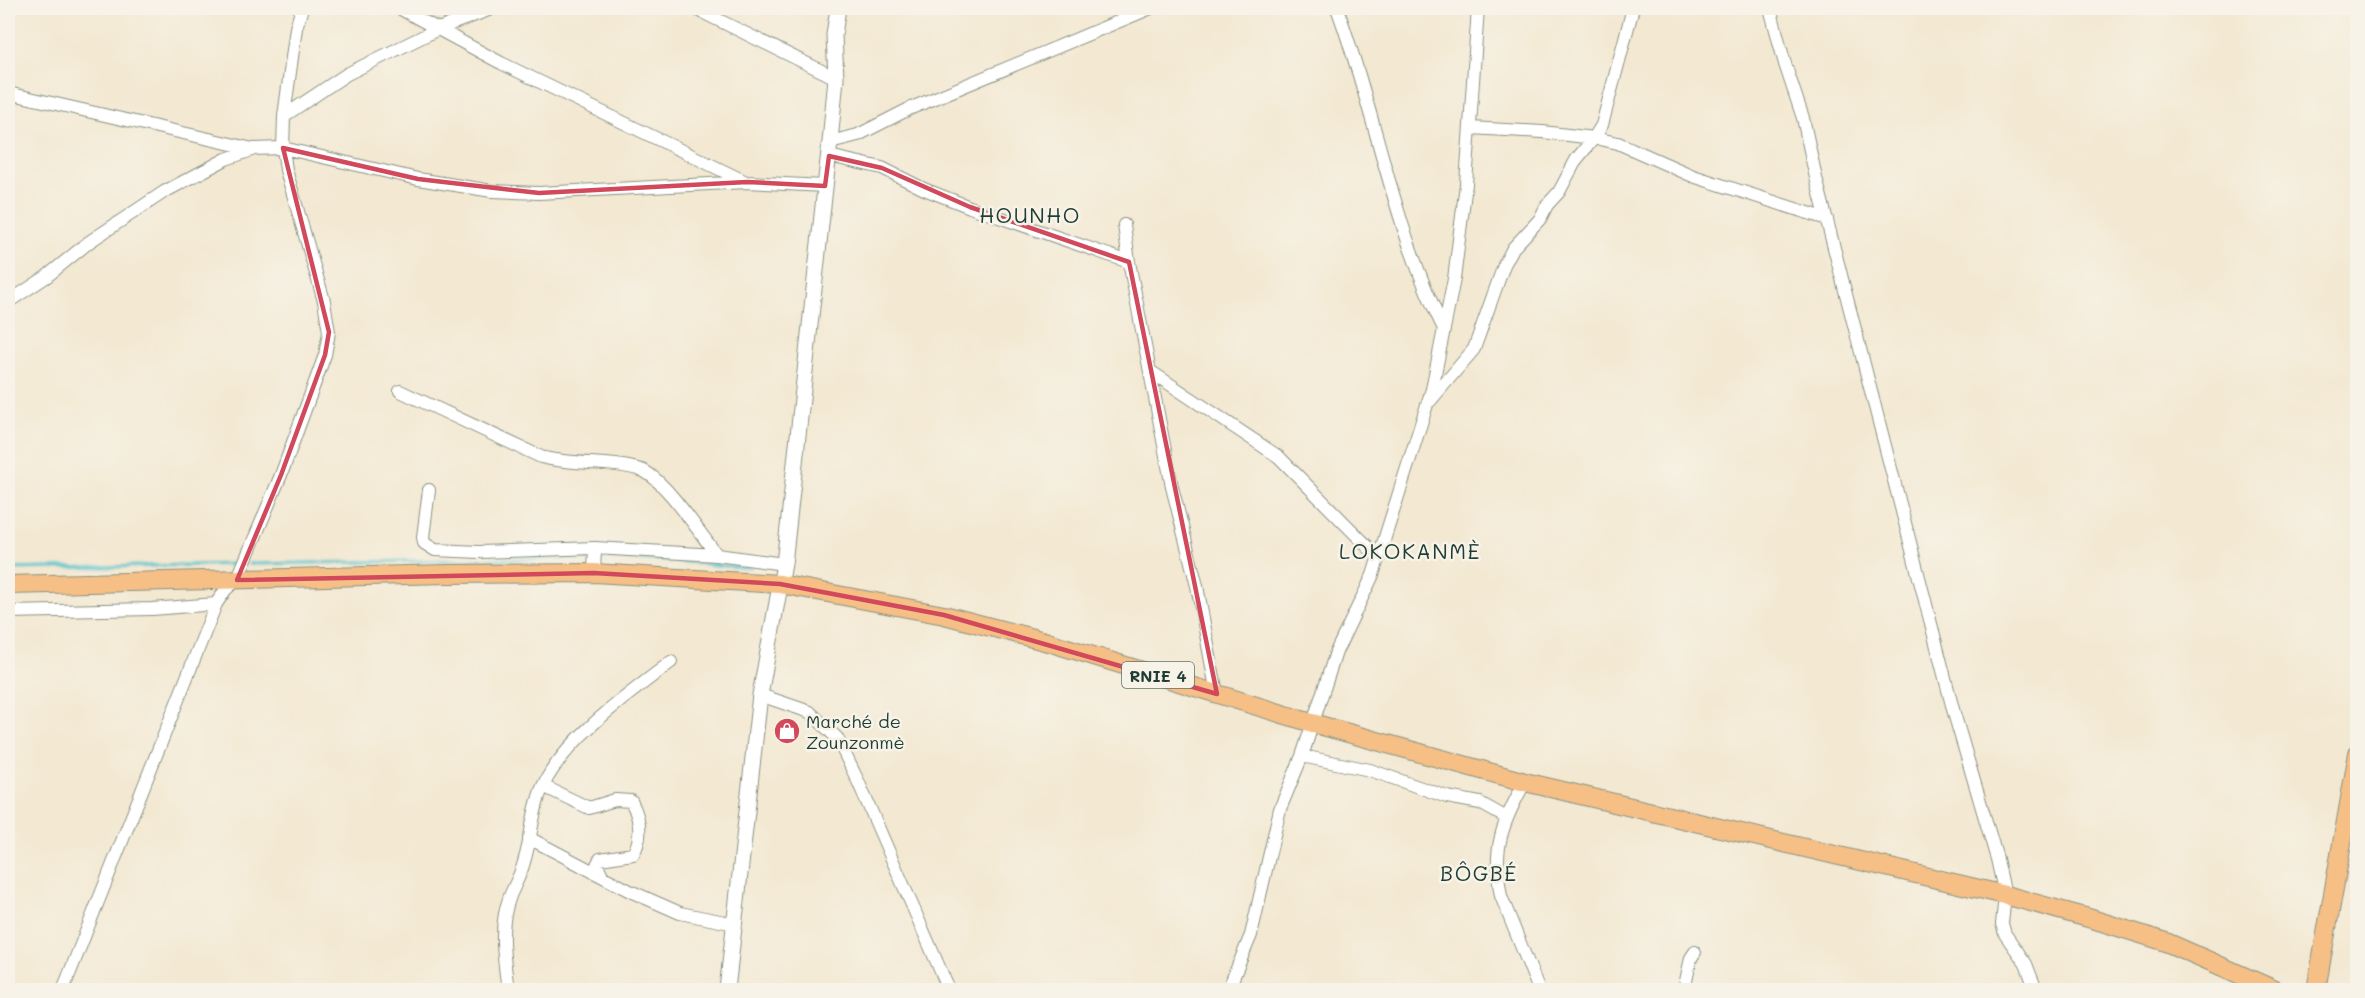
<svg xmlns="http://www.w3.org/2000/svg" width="2365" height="998" viewBox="0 0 2365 998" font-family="Mali,sans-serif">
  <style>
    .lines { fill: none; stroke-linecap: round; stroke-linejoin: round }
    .stream { stroke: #58c5cf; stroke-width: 3 }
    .minor-casing { stroke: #899282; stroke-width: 14 }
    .tertiary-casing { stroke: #899282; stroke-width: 17 }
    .primary-casing { stroke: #899282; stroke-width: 20 }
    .minor { stroke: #fff; stroke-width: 12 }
    .tertiary { stroke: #fff; stroke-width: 15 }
    .primary { stroke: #f5bf86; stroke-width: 18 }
    .marked { fill: none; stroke: #d1495b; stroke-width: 4.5; stroke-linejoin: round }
    .labels { text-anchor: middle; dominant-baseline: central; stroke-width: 5; stroke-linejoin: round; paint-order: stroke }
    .shield { fill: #f7f3e8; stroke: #60746a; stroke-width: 1.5 }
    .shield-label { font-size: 16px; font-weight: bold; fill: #1f3d34 }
    .poi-label { font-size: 18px; fill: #1f3d34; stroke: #f7f3e8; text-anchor: start }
    .quarter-label { font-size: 21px; letter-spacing: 1.5px; fill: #1f3d34; stroke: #f7f3e8 }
  </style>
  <rect width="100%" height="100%" fill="#f7f3e8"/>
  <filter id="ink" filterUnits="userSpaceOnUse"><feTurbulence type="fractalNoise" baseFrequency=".0167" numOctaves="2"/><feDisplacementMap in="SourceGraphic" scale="12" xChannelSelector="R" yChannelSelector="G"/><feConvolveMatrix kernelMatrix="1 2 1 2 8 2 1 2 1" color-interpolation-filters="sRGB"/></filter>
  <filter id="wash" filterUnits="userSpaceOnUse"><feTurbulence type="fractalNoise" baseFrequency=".008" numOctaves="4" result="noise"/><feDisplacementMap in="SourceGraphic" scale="24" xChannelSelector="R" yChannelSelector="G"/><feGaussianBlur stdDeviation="1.35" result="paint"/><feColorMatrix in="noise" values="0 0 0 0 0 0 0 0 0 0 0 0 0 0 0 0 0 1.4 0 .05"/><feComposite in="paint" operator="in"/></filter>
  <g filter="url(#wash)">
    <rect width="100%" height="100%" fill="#f3e8d1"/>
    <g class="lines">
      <path class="stream" d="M597 558 664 560 750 568
        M249 564 590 558
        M8 569 239 564"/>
    </g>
  </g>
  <g filter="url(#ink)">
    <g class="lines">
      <g class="minor-casing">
        <path id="minor" d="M399 8 501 63 746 182
          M694 8 836 78
          M1337 8C1376 113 1393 228 1444 329
          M1770 8 1785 64 1803 118 1816 178 1954 713 1997 859 2005 895 2002 924 2005 934 2026 964 2036 990
          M8 93 253 149 283 148 418 179 492 191 539 193 747 182 825 186
          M284 116 347 74 438 29 494 8
          M1470 128 1542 132 1594 138 1618 143 1693 176 1827 219
          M830 142 858 135 909 109 1151 8
          M829 156 882 168 924 189 970 207 1129 262
          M1124 225 1129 262 1172 487 1197 586 1217 694
          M8 302 46 277 89 242 164 192 226 159 252 150
          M1150 371 1279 457 1379 558
          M400 391 541 457C574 466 609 460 641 470 663 477 701 535 717 555
          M1430 401 1474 349 1504 265 1513 248 1540 219 1547 205 1559 192 1576 160 1594 138 1602 125 1633 8
          M429 490 423 537 424 543 435 550 480 552 595 548 717 555 784 564
          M594 573 595 548
          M8 612 152 609 216 604
          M760 695 810 712 837 738 858 781 949 990
          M1302 756 1370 770 1447 797 1480 803 1505 817
          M1525 782C1502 823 1492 848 1501 896L1539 990
          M543 786 589 808 615 800 631 801C640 818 643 837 633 854L600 859 597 865 601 873
          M529 838 630 891 680 913 735 924
          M63 990 216 604 226 589 237 580 281 475 325 355 329 332 324 301 286 170 283 148 284 116 296 28 302 8
          M508 990C504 958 498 927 510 896 515 884 521 874 524 862 532 837 532 810 543 786 566 738 629 694 671 662
          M1228 990 1251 935 1280 809 1302 756 1336 652 1373 575 1432 389 1454 279 1466 184 1478 8
          M1684 990 1691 958 1695 952"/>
      </g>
      <g class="tertiary-casing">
        <path id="tertiary" d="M727 990 760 695 784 564 830 142 836 78 834 35 838 8"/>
      </g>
      <g class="primary-casing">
        <path id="primary" d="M8 585 448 574 594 573 780 584 944 615 1048 642 1312 723 1525 782 2005 895 2092 919 2166 942 2275 990
          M2316 990 2358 753"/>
      </g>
      <use href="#minor" class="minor"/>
      <use href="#tertiary" class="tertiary"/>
      <use href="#primary" class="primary"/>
    </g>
  </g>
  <path class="marked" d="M283 148 418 179 539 193 747 182 825 186 829 156 882 168 970 207 1129 262 1217 694 944 615 780 584 594 573 237 580 281 475 325 355 329 332Z"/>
  <defs>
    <g id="shop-disc" transform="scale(1.35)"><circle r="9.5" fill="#d1495b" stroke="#f7f3e8"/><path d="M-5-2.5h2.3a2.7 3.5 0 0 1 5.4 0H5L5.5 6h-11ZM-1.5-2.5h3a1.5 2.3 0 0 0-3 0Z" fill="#fff"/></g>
  </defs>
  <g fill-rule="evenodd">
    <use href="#shop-disc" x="787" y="731"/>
  </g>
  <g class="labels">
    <rect class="shield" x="1122" y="662" width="72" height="26" rx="4.5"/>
    <g class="shield-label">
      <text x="1158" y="675">RNIE 4</text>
    </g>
    <g class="poi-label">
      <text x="806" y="721">Marché de<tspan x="806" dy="21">Zounzonmè</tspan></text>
    </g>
    <g class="quarter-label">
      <text x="1030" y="214">HOUNHO</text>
      <text x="1410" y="550">LOKOKANMÈ</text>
      <text x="1479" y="872">BÔGBÉ</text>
    </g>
  </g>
  <rect width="2365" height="998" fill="none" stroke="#f7f3e8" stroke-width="30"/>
</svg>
